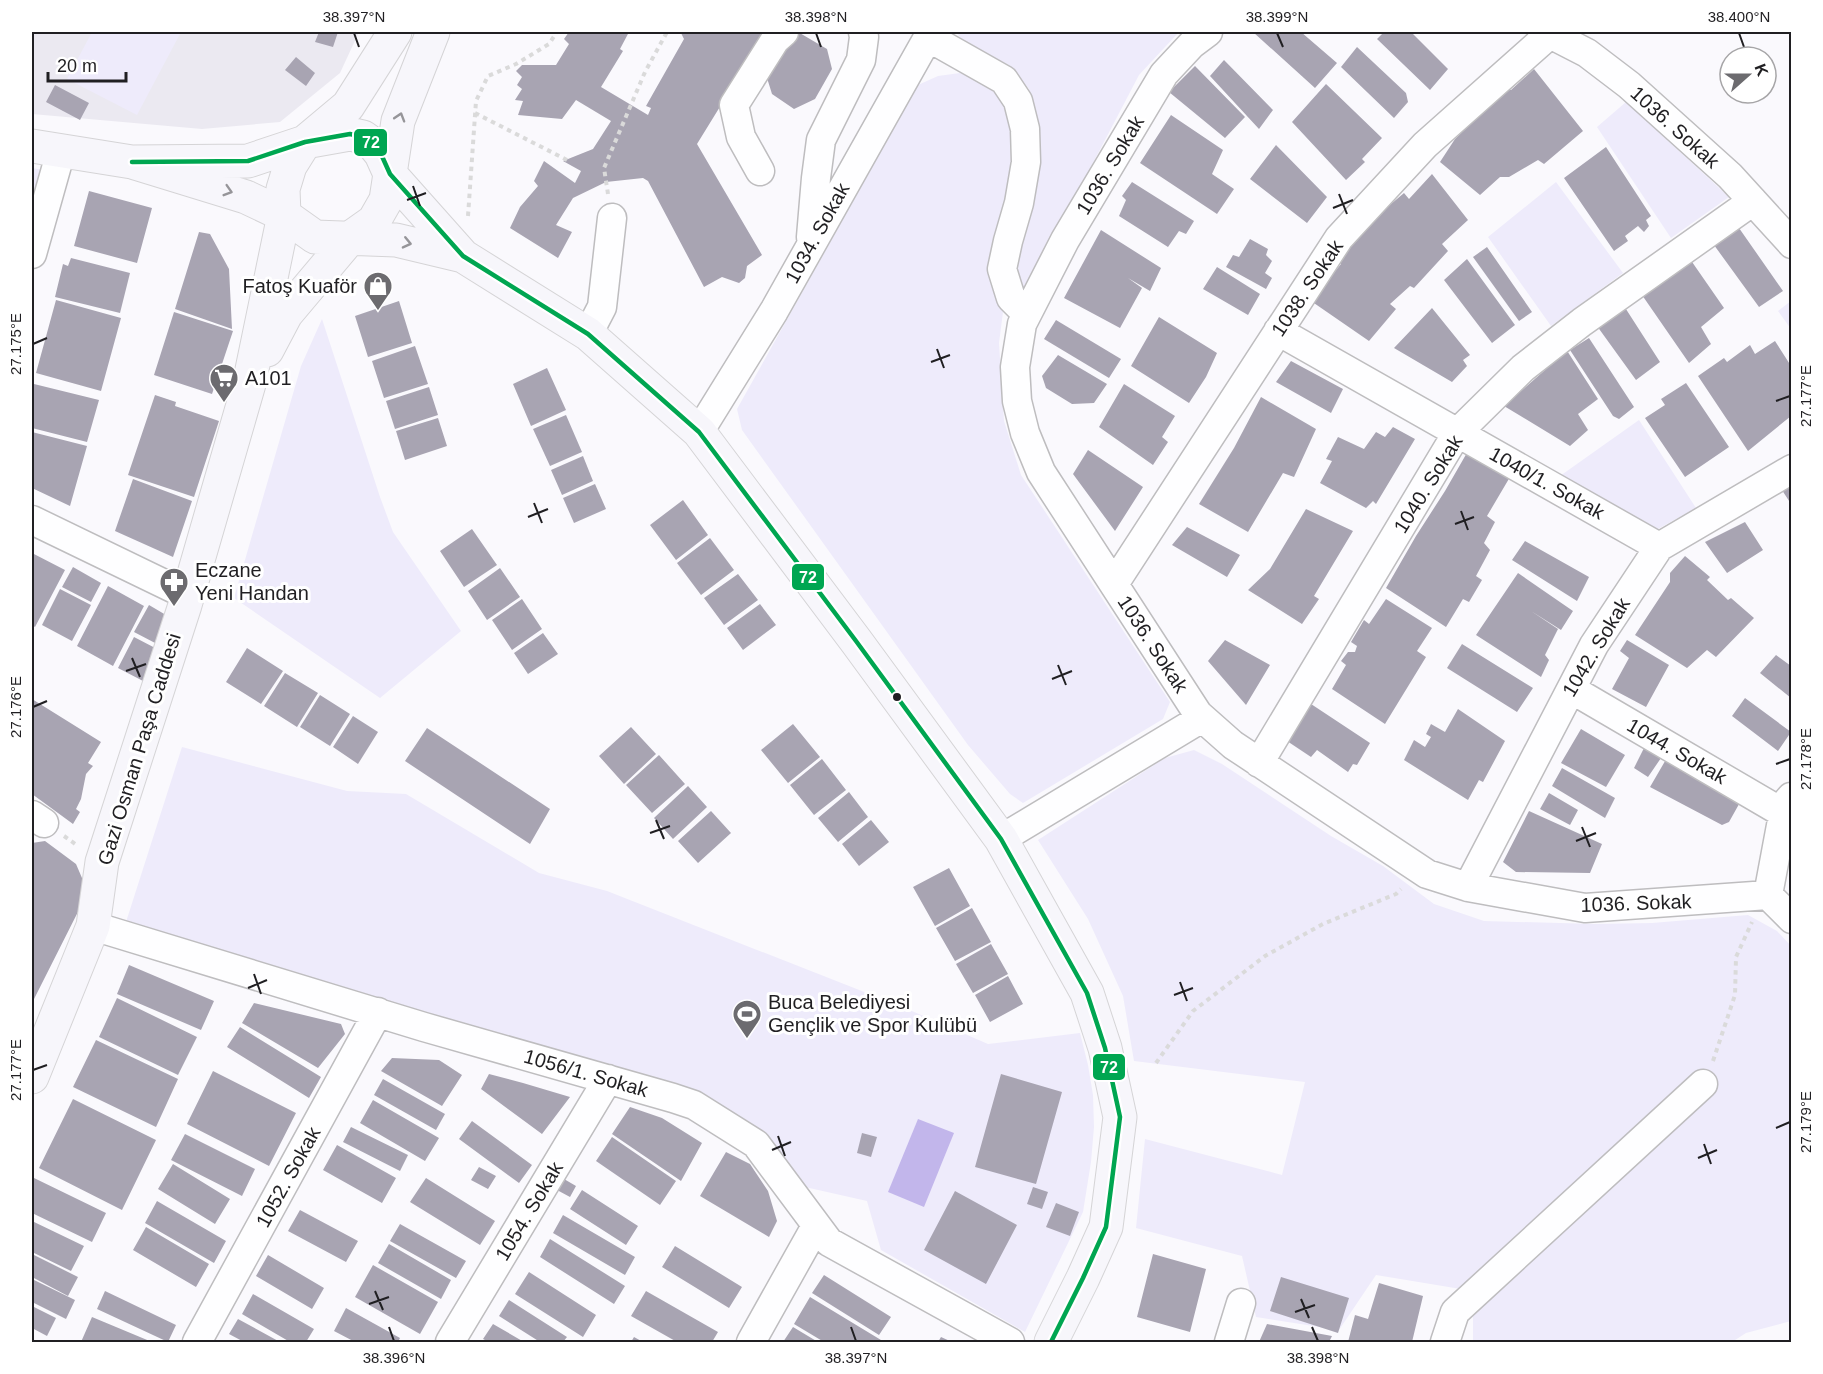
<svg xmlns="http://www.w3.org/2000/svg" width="1823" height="1374" viewBox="0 0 1823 1374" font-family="Helvetica,sans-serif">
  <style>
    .built { fill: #ebe9f1 }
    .green { fill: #eeebfb }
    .water { fill: #c2b6eb }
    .building { fill: #a8a4b2 }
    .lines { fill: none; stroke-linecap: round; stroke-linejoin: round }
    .minor-casing { stroke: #bebdbf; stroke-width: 31 }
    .major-casing { stroke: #d5d4d6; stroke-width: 35 }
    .path { stroke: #dadada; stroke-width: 4; stroke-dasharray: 4.5 4.5; stroke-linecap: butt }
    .minor { stroke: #fefeff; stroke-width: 28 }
    .major { stroke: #f7f6fb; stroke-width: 33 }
    .bus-1-casing { stroke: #fff; stroke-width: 9 }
    .bus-1 { stroke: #00a651; stroke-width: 4.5 }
    .oneway { stroke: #969599 }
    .ticks { fill: none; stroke: #201f22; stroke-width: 2 }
    .bus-dot { fill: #201f22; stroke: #fff; stroke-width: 2 }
    .labels { text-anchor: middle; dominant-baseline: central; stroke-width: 6; stroke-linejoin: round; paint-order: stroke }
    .street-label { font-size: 20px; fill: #201f22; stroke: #fff }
    .poi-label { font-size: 20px; fill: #201f22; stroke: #fff; text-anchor: start }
    .line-badge { stroke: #fff; stroke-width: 2 }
    .badge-label { font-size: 16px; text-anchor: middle; font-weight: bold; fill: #fff }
    .neatline { fill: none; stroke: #201f22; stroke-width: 2 }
    .ticks-label { font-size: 15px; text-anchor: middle; fill: #201f22 }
  </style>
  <rect width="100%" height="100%" fill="#faf9fd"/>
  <path class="built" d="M32 32H359L340 73 280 122 202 129 32 114Z"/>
  <path class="green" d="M92 32H181L137 115 67 79Z
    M956 32H1179L1139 75 1025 293 1011 274 1036 128 1029 89 1009 65 963 41Z
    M960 73 975 76 992 85 1006 105 1015 132 1013 184 991 269 1003 312 999 343 1004 421 1021 475 1170 702 1163 719 1023 803 1010 794 968 745 742 430 737 409 918 85 938 76Z
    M1626 102 1729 197 1671 238 1597 127Z
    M32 168 44 170 32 211Z
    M1556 182 1623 273 1551 326 1488 237Z
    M1791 301V329L1778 311Z
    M322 319 380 497 393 532 461 631 380 698 234 598 301 366Z
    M1639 420 1696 508 1656 530 1560 476Z
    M182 747 347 791 406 794 539 873 607 891 905 1008 988 1044 1080 1033 1088 1065 1093 1095 1094 1127 1091 1162 1083 1212 1025 1332 881 1250 867 1201 796 1185 768 1145 595 1063 277 969 126 922Z
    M1194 750 1222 764 1331 836 1383 866 1434 904 1484 921 1596 924 1652 923 1748 915 1777 931 1792 947 1791 1321 1746 1333 1732 1342H1473V1291L1376 1275 1339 1330 1256 1317 1242 1256 1136 1228 1145 1139 1282 1175 1305 1082 1134 1061 1123 996 1088 919 1038 840 1165 758Z"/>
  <path class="water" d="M918 1119 954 1133 924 1207 888 1192Z"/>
  <path class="building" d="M319 32H338L333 47 315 42Z
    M569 32H629L620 49 623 51 601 87 648 115 651 108 646 106 684 39 681 33 682 32H766L697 144 762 255 747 266 745 278 739 283 722 277 704 287 648 181 643 178 606 182 573 198 556 225 572 232 558 258 510 228 520 207 538 186 534 181 544 161 575 183 581 171 563 161 593 149 611 121 576 100 562 119 518 115 523 101 515 100 522 89 517 85 522 77 516 71 522 65H556L569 44 564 39Z
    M798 32 827 49 832 69 815 99 794 109 772 94 763 65 779 40Z
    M1253 32H1301L1337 63 1315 88Z
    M1384 32H1411L1448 69 1430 90 1377 39Z
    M1357 47 1406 93 1408 102 1394 118 1341 67Z
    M296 57 315 73 306 86 285 70Z
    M1224 60 1273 110 1259 129 1210 76Z
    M1195 66 1245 117 1225 138 1169 92Z
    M1534 69 1583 131 1544 164 1538 160 1509 177H1500L1480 195 1440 162 1455 139 1485 110 1501 88 1511 90Z
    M1326 84 1382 138 1362 159 1365 162 1346 180 1292 122Z
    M55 85 89 103 80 120 46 102Z
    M1171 115 1223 150 1212 174 1234 189 1217 214 1140 163Z
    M1276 145 1327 197 1307 223 1250 179Z
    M1606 147 1651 216 1646 220 1649 226 1644 232 1638 226 1625 236 1628 241 1614 251 1564 178Z
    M1432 174 1468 220 1442 244 1448 251 1414 288 1410 286 1390 304 1396 309 1369 341 1311 301 1341 264 1335 258 1378 215 1404 193 1409 199Z
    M1132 182 1194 221 1186 234 1179 231 1168 247 1119 216 1126 200 1122 196Z
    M89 191 152 208 137 263 74 246Z
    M1739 228 1783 291 1759 307 1714 245Z
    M1101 230 1161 268 1150 291 1128 278 1142 288 1120 328 1064 298Z
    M199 232 210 234 229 269 232 329 175 309Z
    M1250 239 1268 249 1266 255 1272 261 1265 273 1272 278 1266 289 1226 267 1233 255 1239 257Z
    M1487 247 1532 312 1519 321 1473 257Z
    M71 258 130 273 120 313 55 297 63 264 68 266Z
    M1467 259 1515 325 1492 343 1444 280Z
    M1690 259 1724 308 1701 327 1711 344 1689 363 1642 295Z
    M1217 267 1260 294 1248 315 1203 289Z
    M56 300 121 318 101 391 36 373Z
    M399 301 412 343 368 357 355 316Z
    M1624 306 1660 362 1636 380 1597 326Z
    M1432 308 1470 355 1463 360 1467 366 1452 382 1394 348Z
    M174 312 233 331 212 394 154 375Z
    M1159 317 1217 353 1206 377 1189 403 1131 366Z
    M1056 320 1121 359 1109 378 1044 339Z
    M1589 338 1634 407 1619 419 1613 416 1570 350Z
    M1775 341 1791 366V416L1748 451 1698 376 1724 358 1727 362 1750 345 1755 354Z
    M415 346 428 384 384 398 372 361Z
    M1564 346 1598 399 1578 414 1588 430 1570 446 1504 406 1545 370 1541 365Z
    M1058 355 1107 384 1094 403 1072 404 1046 388 1042 376Z
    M1291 361 1343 389 1331 413 1276 382Z
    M547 368 566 410 531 426 513 384Z
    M1686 383 1729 447 1685 477 1645 418 1665 405 1661 399Z
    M34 384 99 400 87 442 32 428V392Z
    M1124 384 1175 416 1162 437 1168 442 1153 465 1099 427Z
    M429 387 438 415 395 429 386 401Z
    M155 395 176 402 175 406 219 421 194 497 128 475Z
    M1261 397 1316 429 1294 477 1283 473 1248 532 1199 504 1234 448Z
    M566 415 582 452 550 466 533 429Z
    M438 418 447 446 405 460 396 431Z
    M1393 427 1415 439 1376 504 1373 501 1366 508 1320 483 1332 461 1326 459 1338 437 1364 449 1376 432 1385 437Z
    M32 432 87 446 70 506 32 488Z
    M1088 450 1143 487 1115 531 1073 474Z
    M1468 451 1510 477 1487 516 1495 522 1484 543 1490 550 1476 576 1482 580 1469 602 1463 599 1446 627 1386 588 1416 536 1445 491Z
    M583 456 593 481 562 495 551 470Z
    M133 479 192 501 173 557 115 531Z
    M1791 480V504L1780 487Z
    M595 484 606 509 574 523 563 498Z
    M683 500 708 535 676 560 650 525Z
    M1306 509 1353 531 1314 596 1319 599 1302 624 1248 590 1270 569Z
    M1745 522 1763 550 1727 573 1705 542Z
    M1187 527 1240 555 1227 577 1172 545Z
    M472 529 497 565 464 587 440 551Z
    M710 538 734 570 701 595 677 563Z
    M1525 541 1589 577 1577 601 1512 560Z
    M32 553 65 570 35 627 32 625Z
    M1685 556 1710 577 1707 580 1728 600 1731 598 1754 618 1716 657 1707 650 1687 668 1635 635 1670 582V573Z
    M73 567 101 583 91 602 62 587Z
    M500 568 520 597 487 620 468 591Z
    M1518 573 1573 611 1561 630 1531 611 1558 629 1545 655 1549 660 1541 677 1476 635Z
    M738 574 758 600 724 625 704 598Z
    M108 586 144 606 113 666 77 646Z
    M60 589 91 605 72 641 42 625Z
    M522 599 542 629 512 650 492 620Z
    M1386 599 1432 628 1417 651 1426 657 1385 724 1332 689 1346 665 1341 661 1348 652H1355L1357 646 1351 642 1364 620 1369 624Z
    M760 604 776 625 743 650 727 628Z
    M149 605 171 618 157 644 134 632Z
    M543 633 558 654 528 674 514 653Z
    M134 637 159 650 143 681 118 668Z
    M1225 640 1270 665 1246 705 1208 661Z
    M1627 640 1669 665 1646 707 1612 689 1629 658 1620 651Z
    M1462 644 1533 688 1517 712 1447 668Z
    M247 648 283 671 261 704 226 682Z
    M1776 655 1791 666V698L1760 673Z
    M285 673 318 693 297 727 264 706Z
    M320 695 350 714 330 746 300 727Z
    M1745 698 1791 732 1778 751 1732 716Z
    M32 699 101 742 88 763 93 766 86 774 81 799 76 809 80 812 73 824 32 794Z
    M1311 704 1370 743 1357 765 1353 764 1348 772 1317 750 1311 757 1287 741Z
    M1458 709 1505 741 1483 782 1479 780 1468 800 1404 760 1414 740 1425 747 1431 737 1426 734 1431 724 1445 732Z
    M353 716 378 732 358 764 333 747Z
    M793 724 820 757 788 783 761 750Z
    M631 727 656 754 624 784 599 756Z
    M427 728 550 809 530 844 405 761Z
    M1581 729 1625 755 1606 787 1561 763Z
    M1644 748 1661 758 1648 777 1634 768Z
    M659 755 685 784 652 813 626 785Z
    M1668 756 1743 797 1729 822 1722 825 1650 787Z
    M822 759 846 790 814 815 790 785Z
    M1562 768 1615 798 1605 818 1552 786Z
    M688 786 707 807 673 839 654 818Z
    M849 792 868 817 838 842 818 818Z
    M1549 793 1578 810 1570 825 1540 809Z
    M711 811 731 833 698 863 678 841Z
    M1529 811 1602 844 1590 873 1516 872 1503 862Z
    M871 820 889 842 859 866 842 844Z
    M45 841 76 864 88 892 32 1003V843Z
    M949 868 970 906 935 926 913 887Z
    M972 908 991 942 955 961 936 928Z
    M991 944 1008 974 973 993 956 964Z
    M129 965 214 1001 201 1030 117 994Z
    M1008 976 1023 1004 990 1022 975 995Z
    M117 998 197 1037 178 1075 99 1037Z
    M254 1003 341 1024 345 1034 318 1068 242 1023Z
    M240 1027 321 1077 309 1098 227 1047Z
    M96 1040 178 1079 156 1127 73 1087Z
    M392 1058 439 1060 462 1075 442 1106 381 1071Z
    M213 1071 296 1113 269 1166 187 1124Z
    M489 1074 523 1083 570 1097 542 1134 481 1089Z
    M1001 1074 1062 1092 1036 1184 975 1167Z
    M383 1079 445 1114 436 1130 374 1095Z
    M73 1099 156 1140 122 1210 39 1168Z
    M373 1100 439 1138 425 1161 360 1123Z
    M630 1107 662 1118 702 1143 681 1181 612 1134Z
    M472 1121 532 1165 519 1183 459 1139Z
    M351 1127 408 1155 400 1171 343 1142Z
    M862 1133 877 1137 871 1157 857 1153Z
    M185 1134 255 1169 242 1196 171 1160Z
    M612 1137 676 1181 660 1205 596 1161Z
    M337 1145 396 1178 382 1203 323 1170Z
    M726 1152 750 1164 768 1191 777 1221 769 1237 700 1196Z
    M173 1164 230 1199 215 1224 158 1189Z
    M479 1167 496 1176 488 1189 471 1180Z
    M34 1178 106 1213 92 1242 32 1213V1183Z
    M426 1178 495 1221 480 1245 410 1202Z
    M564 1179 576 1186 570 1197 557 1190Z
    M1033 1187 1048 1192 1042 1209 1027 1204Z
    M582 1190 638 1226 626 1245 570 1209Z
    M955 1191 1017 1225 986 1284 924 1250Z
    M157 1201 226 1241 214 1263 145 1223Z
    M1056 1203 1079 1212 1070 1236 1046 1227Z
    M300 1210 358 1241 346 1262 288 1231Z
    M563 1215 635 1257 625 1275 553 1233Z
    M32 1221 84 1246 71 1271 32 1252Z
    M400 1224 466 1261 456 1278 390 1241Z
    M146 1227 209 1264 196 1287 133 1250Z
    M550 1239 625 1286 614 1304 540 1257Z
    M389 1244 451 1280 441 1299 378 1263Z
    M675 1246 742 1287 729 1308 662 1267Z
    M32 1254 78 1277 68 1296 32 1277Z
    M1153 1254 1206 1269 1190 1332 1137 1317Z
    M268 1255 324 1288 312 1309 256 1276Z
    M373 1265 438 1302 420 1334 355 1297Z
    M529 1272 596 1315 583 1337 515 1294Z
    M824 1275 891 1317 879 1335 812 1293Z
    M1281 1277 1349 1298 1338 1333 1270 1311Z
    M32 1279 75 1300 66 1319 32 1302Z
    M1379 1283 1423 1296 1412 1342H1348L1355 1315 1368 1319Z
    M105 1291 176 1325 168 1342 97 1309Z
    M646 1291 718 1332 712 1342H677L631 1316Z
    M253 1294 314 1329 306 1342H290L242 1314Z
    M810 1297 881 1340 879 1342H824L794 1324Z
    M509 1300 567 1337 563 1342H540L499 1316Z
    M32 1306 56 1318 47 1336 32 1328Z
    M346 1308 400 1338 398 1342H355L334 1331Z
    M92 1317 152 1342H81Z
    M238 1319 280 1342H244L229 1334Z
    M493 1324 524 1342H489L483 1339Z
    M1267 1324 1332 1336 1329 1342H1259Z
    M793 1327 818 1342H783Z
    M634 1337 643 1342H631Z
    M941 1337 952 1342H938Z"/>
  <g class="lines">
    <g class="minor-casing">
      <path id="minor" d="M1208 32 1192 44 1164 74 1065 240 1022 324 1015 367 1017 401 1025 433 1041 472 1198 714 1233 745 1427 874 1468 887 1585 908 1768 895
        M1542 32 1550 34 1587 53 1629 85 1730 176 1792 244
        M928 37 1004 80 1018 101 1025 129 1026 162 1019 203 1008 241 1002 269 1011 298 1027 314
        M760 171 741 137 734 105 775 40 784 32
        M811 237 816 178 821 140 861 60 864 37 863 32
        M32 254 61 151
        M1278 331 1659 547
        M588 334 602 307 612 218
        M699 432 774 311 931 32
        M32 520 187 595
        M1114 584 1339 238 1425 145 1550 34
        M1571 689 1783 813
        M1259 763 1457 433 1523 368 1582 322 1753 201
        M32 815 44 823
        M1001 839 1202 718
        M1468 887 1594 645 1659 547 1792 469
        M1768 895 1785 804 1791 797
        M1768 895 1792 919
        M93 926 424 1027 673 1098 694 1105 756 1144 829 1242 1010 1342
        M197 1342 378 1012
        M450 1342 608 1079
        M751 1342 816 1226
        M1229 1342 1241 1303
        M1445 1342 1455 1312 1703 1084"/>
    </g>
    <g class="major-casing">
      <path id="major" d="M32 146 132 162 246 197 284 215 315 237 396 240 463 256
        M132 162 248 161 305 142 350 134 363 137 373 144 381 154 390 174 463 256 588 334 699 432 856 641 1001 839 1087 993 1105 1048 1120 1117 1106 1227 1083 1278 1051 1342
        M267 350 286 314 350 238 374 221 386 200 398 121 433 32
        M32 1077 93 926 102 862 185 605 249 384 284 215 283 189 290 166 305 142 348 106 395 32"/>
    </g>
    <path class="path" d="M475 113 567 160
      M608 194 604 168 645 72 667 32
      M468 216 476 101 488 76 516 64 549 44 557 32
      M64 836 78 846
      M1713 1061 1735 995 1736 957 1752 922
      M1156 1063 1193 1011 1265 956 1323 924 1396 894 1401 889"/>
    <use href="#minor" class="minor"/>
    <use href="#major" class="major"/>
    <g class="bus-1-casing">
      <path id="bus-1" d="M132 162 248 161 305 142 350 134 363 137 373 144 381 154 390 174 463 256 588 334 699 432 856 641 1001 839 1087 993 1105 1048 1120 1117 1106 1227 1083 1278 1051 1342"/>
    </g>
    <use href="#bus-1" class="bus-1"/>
  </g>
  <defs><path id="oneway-chevron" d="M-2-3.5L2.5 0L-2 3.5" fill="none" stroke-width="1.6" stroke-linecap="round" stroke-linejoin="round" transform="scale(1.5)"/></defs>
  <g class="oneway">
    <use href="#oneway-chevron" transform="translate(400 117) rotate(-73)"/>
    <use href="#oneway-chevron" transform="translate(228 191) rotate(17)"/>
    <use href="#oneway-chevron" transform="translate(407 243) rotate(13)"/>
  </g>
  <path class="ticks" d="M354 33 359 47M816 33 821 47M1277 33 1283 47M1739 33 1744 47M413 186 420 206M1339 194 1347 214M407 200 426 193M1333 208 1353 200M33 344 47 338M937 349 944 368M931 362 950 355M1776 401 1790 396M534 503 542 523M1461 511 1468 530M528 517 548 509M1455 524 1474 517M132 658 140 677M1058 665 1066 685M126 671 146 664M1052 679 1072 671M33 707 47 701M1776 764 1790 759M656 820 664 839M1582 827 1590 847M650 833 670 826M1576 841 1596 833M254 974 261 994M1180 982 1187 1001M248 988 267 980M1174 995 1193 988M33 1070 47 1065M1776 1128 1790 1122M778 1136 785 1156M1704 1144 1711 1164M772 1150 791 1142M1698 1158 1717 1150M375 1291 383 1310M1301 1299 1309 1318M369 1304 389 1297M1295 1312 1315 1305M389 1327 394 1341M851 1327 856 1341M1312 1327 1318 1341"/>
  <defs>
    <g id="shop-pin" transform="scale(1.5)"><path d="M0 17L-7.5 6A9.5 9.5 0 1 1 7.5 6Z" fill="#6c6b6f" stroke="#fff"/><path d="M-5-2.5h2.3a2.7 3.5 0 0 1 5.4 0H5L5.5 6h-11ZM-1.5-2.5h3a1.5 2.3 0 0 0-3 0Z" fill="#fff"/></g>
    <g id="supermarket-pin" transform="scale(1.5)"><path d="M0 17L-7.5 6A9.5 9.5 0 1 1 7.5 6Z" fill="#6c6b6f" stroke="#fff"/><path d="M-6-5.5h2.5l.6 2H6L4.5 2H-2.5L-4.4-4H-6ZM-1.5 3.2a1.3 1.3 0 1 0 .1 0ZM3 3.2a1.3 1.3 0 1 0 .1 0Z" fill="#fff"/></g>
    <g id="pharmacy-pin" transform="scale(1.5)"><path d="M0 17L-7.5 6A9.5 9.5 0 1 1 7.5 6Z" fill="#6c6b6f" stroke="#fff"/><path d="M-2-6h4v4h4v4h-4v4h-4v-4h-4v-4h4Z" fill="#fff"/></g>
    <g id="stadium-pin" transform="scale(1.5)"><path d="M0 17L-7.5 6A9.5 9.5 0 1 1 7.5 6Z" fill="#6c6b6f" stroke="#fff"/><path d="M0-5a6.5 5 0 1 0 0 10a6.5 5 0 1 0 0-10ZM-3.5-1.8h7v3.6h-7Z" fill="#fff"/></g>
  </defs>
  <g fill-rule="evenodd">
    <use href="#shop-pin" x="378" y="286"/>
    <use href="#supermarket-pin" x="224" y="378"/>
    <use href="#pharmacy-pin" x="174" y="582"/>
    <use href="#stadium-pin" x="747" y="1014"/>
  </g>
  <circle class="bus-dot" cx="897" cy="697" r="5"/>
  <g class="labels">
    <g class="street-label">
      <text transform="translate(1675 127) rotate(42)">1036. Sokak</text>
      <text transform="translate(1110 165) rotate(-59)">1036. Sokak</text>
      <text transform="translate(817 233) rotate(-61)">1034. Sokak</text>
      <text transform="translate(1307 288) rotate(-56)">1038. Sokak</text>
      <text transform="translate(1547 483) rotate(29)">1040/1. Sokak</text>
      <text transform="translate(1428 484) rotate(-58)">1040. Sokak</text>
      <text transform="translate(1153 644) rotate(57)">1036. Sokak</text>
      <text transform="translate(1596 647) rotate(-59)">1042. Sokak</text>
      <text transform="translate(139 749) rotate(-73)">Gazi Osman Paşa Caddesi</text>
      <text transform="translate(1677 751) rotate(30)">1044. Sokak</text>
      <text transform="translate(1636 903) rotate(-2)">1036. Sokak</text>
      <text transform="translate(586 1073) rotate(16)">1056/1. Sokak</text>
      <text transform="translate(288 1177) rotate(-61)">1052. Sokak</text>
      <text transform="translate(529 1211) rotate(-59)">1054. Sokak</text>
    </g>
    <g class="poi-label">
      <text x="357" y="286" text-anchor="end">Fatoş Kuaför</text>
      <text x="245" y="378">A101</text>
      <text x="195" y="570">Eczane<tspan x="195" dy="23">Yeni Handan</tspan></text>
      <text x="768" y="1002">Buca Belediyesi<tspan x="768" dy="23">Gençlik ve Spor Kulübü</tspan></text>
    </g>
  </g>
  <g class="line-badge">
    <rect x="353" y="128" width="35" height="29" rx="6" fill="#00a651"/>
    <rect x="791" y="563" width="34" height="28" rx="6" fill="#00a651"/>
    <rect x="1092" y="1053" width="34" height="28" rx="6" fill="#00a651"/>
  </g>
  <g class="badge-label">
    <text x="371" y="148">72</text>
    <text x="808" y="583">72</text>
    <text x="1109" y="1073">72</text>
  </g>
  <rect width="1823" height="1374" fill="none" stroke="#ffffff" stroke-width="66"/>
  <g transform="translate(1748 75) rotate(69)"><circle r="28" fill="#ffffff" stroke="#a6a5a7" stroke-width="1.5"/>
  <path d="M0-4.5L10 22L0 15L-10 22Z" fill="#6c6b6f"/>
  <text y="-9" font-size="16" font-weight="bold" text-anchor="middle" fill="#201f22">K</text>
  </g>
  <path d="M48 72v9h78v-9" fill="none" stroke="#201f22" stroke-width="3"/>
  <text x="57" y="72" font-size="18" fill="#201f22" stroke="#ffffff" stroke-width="4.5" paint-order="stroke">20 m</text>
  <rect x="33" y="33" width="1757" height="1308" class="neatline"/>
  <g class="ticks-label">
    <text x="354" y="22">38.397°N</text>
    <text x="816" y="22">38.398°N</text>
    <text x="1277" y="22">38.399°N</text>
    <text x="1739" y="22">38.400°N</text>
    <text transform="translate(16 344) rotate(-90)" y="5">27.175°E</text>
    <text transform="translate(1806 396) rotate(-90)" y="5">27.177°E</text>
    <text transform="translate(16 707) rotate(-90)" y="5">27.176°E</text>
    <text transform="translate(1806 759) rotate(-90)" y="5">27.178°E</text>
    <text transform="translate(16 1070) rotate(-90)" y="5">27.177°E</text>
    <text transform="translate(1806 1122) rotate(-90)" y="5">27.179°E</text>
    <text x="394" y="1363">38.396°N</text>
    <text x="856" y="1363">38.397°N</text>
    <text x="1318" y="1363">38.398°N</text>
  </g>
</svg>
